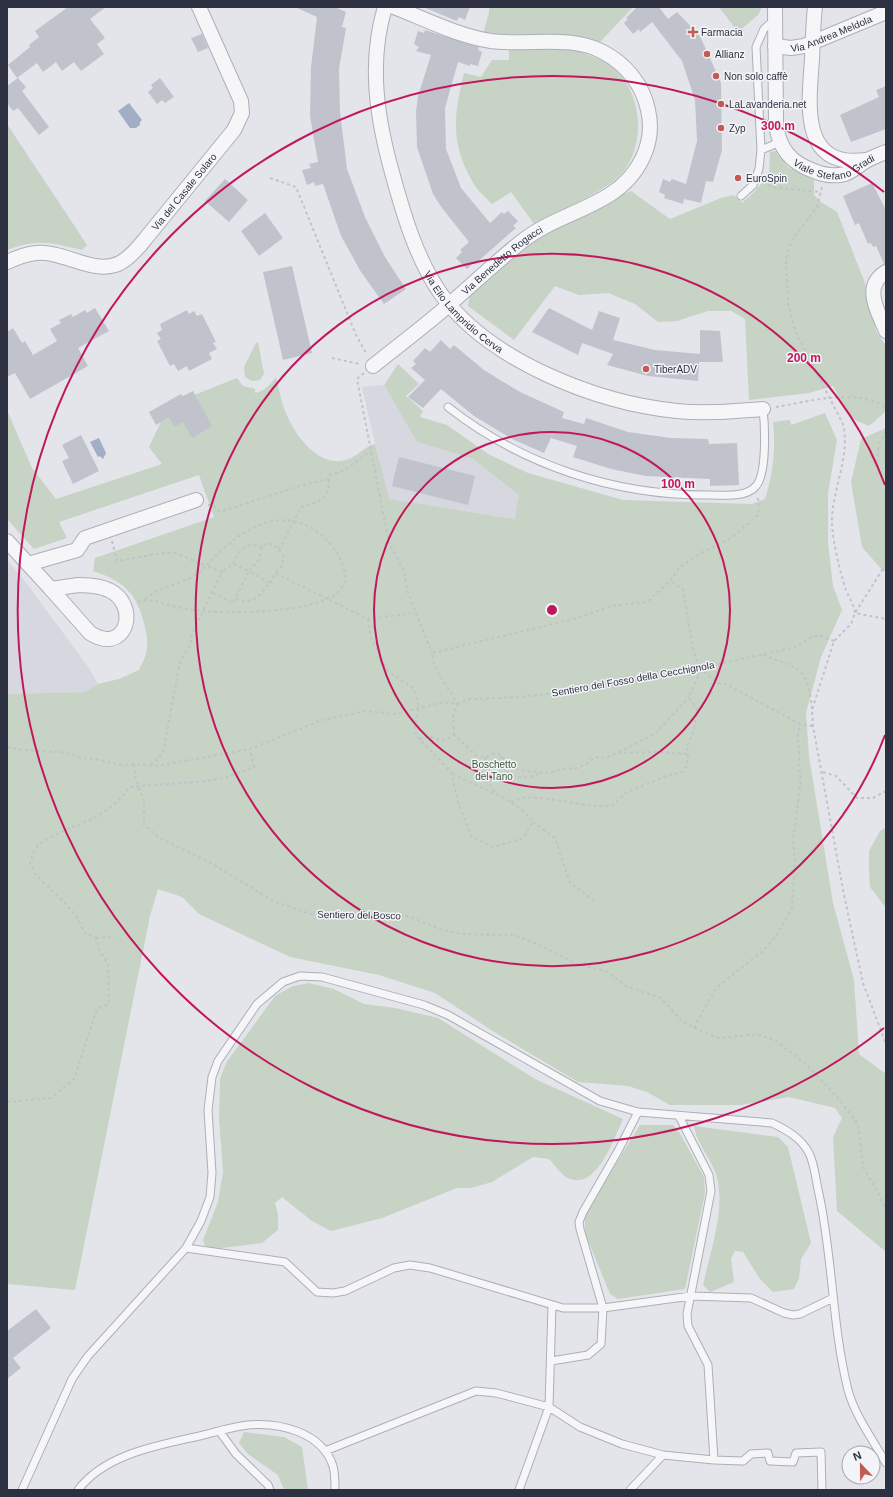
<svg xmlns="http://www.w3.org/2000/svg" width="893" height="1497" viewBox="0 0 893 1497" font-family="Arial,sans-serif">
  <style>
    .built { fill: #d6d7df }
    .green { fill: #c6d3c5 }
    .water { fill: #a2adc6 }
    .building { fill: #c1c3cc }
    .lines { fill: none; stroke-linecap: round; stroke-linejoin: round }
    .service-casing { stroke: #acafb7; stroke-width: 9 }
    .minor-casing { stroke: #acafb7; stroke-width: 16 }
    .path { stroke: #c2c3c9; stroke-width: 2; stroke-dasharray: 3 3; stroke-linecap: butt }
    .service { stroke: #f6f6f9; stroke-width: 7 }
    .minor { stroke: #f6f6f9; stroke-width: 14 }
    .ring { fill: none; stroke: #c2185b; stroke-width: 2 }
    .poi-dot { fill: #c25a55; stroke: #f3f4f7; stroke-width: 1.5 }
    .labels { text-anchor: middle; dominant-baseline: central; stroke-width: 3; stroke-linejoin: round; paint-order: stroke }
    .poi-label { font-size: 10px; fill: #2d3041; stroke: #f3f4f7; text-anchor: start }
    .street-label { font-size: 10px; fill: #2d3041; stroke: #f3f4f7 }
    .park-label { font-size: 10px; fill: #3b5b3b; stroke: #f3f4f7 }
    .centre { fill: #c2185b; stroke: #f3f4f7; stroke-width: 2 }
    .ring-label { font-size: 12px; text-anchor: middle; font-weight: bold; fill: #c2185b; stroke: #f3f4f7; stroke-width: 3; stroke-linejoin: round; paint-order: stroke }
  </style>
  <rect width="100%" height="100%" fill="#e3e5ea"/>
  <path class="built" d="M384 385 417 442 473 459 519 495 516 519 388 499 362 387Z
    M7 560 24 580 89 668 98 684 85 692 7 694Z"/>
  <path class="green" d="M489 7H633L600 42 564 35 483 34 489 13Z
    M719 7H762L758 15 738 32Z
    M509 50C521 48 560 48 573 50 581 52 591 56 599 59 640 77 650 138 623 172 610 189 555 213 534 224L511 192 492 204C485 197 476 189 472 181 450 142 454 114 464 73L481 77 492 60H509Z
    M7 124 87 245 82 250C51 243 38 238 7 250Z
    M775 151 788 167 814 180V195L821 202 837 212 865 283 876 331 886 346V411L869 426 850 418 833 386 809 393 749 400 745 319 731 311H708L677 321 658 322 635 304 608 293 579 295 555 286 514 340 468 306 470 293 531 241 558 224 631 191 670 219 721 198 734 195 742 203 754 192 769 175 770 152Z
    M258 342 264 374 260 380 252 381 245 377 244 367 256 343Z
    M398 364 419 384 406 396 423 411 420 417 447 425 488 454 528 473 623 500 752 504 765 499C773 475 776 447 773 422L790 420 791 425 825 413 837 440 828 493V543L833 586 842 610 821 657 806 713 809 756 833 903 854 980 859 1054 886 1074V1252L837 1211 833 1137 842 1118 835 1108 789 1097 741 1105H670L647 1092 628 1086 578 1082 491 1030 435 993 379 975 290 957 199 914 182 897 158 889 150 916 75 1290 7 1284V694L85 692 98 684 119 679 139 670C141 665 145 659 146 653 149 643 146 632 144 623 136 592 123 581 93 571L95 558 214 517 199 475 59 522 67 538 34 549 7 519V410L32 468 56 499 162 464 149 447 169 405 237 378 243 386 255 389V393C265 391 270 385 276 377 279 389 281 402 286 413 295 436 320 470 349 459 359 455 365 446 375 444L389 499 515 519 519 495 473 459 417 442 384 385Z
    M886 428V571H883L862 547 851 482 861 439Z
    M886 827V908L870 887 869 870V851L880 831Z
    M309 983 334 989 364 1004 395 1008 438 1018 535 1079 623 1119C614 1138 596 1194 566 1177 560 1173 554 1164 549 1159L533 1157 492 1182 471 1188H457L382 1218 331 1231 312 1221 282 1197 275 1203 278 1214V1230L262 1243 214 1249 205 1246 203 1240 218 1202 223 1172 219 1118 220 1079 226 1063 275 996 293 986Z
    M640 1125H673L679 1132 704 1177 705 1193 685 1289 618 1299 610 1294 585 1233V1214Z
    M694 1126 778 1137 788 1147 811 1243 801 1259 799 1278 794 1289 773 1292 760 1279 743 1252 735 1251 731 1259 734 1282 710 1292 703 1285C710 1252 724 1215 718 1182 715 1162 697 1146 694 1126Z
    M244 1432 284 1437 302 1447 308 1490H284L278 1475 248 1454 239 1443Z"/>
  <path class="water" d="M129 103 142 120 140 122V125L136 128H130L118 111Z
    M99 438 106 453 103 459 100 456 98 457 90 442Z"/>
  <path class="building" d="M68 7H106L90 19 105 38 97 44 104 54 81 71 74 62 62 71 56 62 43 72 37 63 17 78 8 65 30 47 29 45 39 37 35 31Z
    M295 7H335L346 12 342 27 346 28 339 69 340 112 347 169 365 217 385 257 406 289 384 304 361 272 341 236 323 184 315 186 314 182 307 185 302 170 311 168 309 164 318 162 310 116 311 67 317 17Z
    M423 7H470L465 20 459 17 457 21Z
    M637 7H659L668 19 677 12 700 36 721 83 722 150 713 182 706 181 701 203 684 199 683 204 664 198 665 195 659 192 663 179 670 182 672 179 686 184 697 141 695 100 682 61 652 22 640 32 639 29 633 34 624 23 628 19 626 18Z
    M425 30 479 47 478 50 482 52 478 66 470 64V66L458 62 445 108 446 149 461 188 490 223 502 212 504 214 508 211 518 221 513 226 516 228 475 264 473 263 467 269 456 258 462 252 460 250 469 242 442 208 433 194 417 147 416 112 418 96 431 55 416 51 419 47 414 44 418 31 424 33Z
    M202 34 208 48 198 52 191 38Z
    M18 78 26 87 22 91 49 127 39 135 18 108 13 111 7 103V86Z
    M160 78 174 97 165 103 162 100 157 104 148 92 153 88 151 85Z
    M886 86V129L851 142 840 115 879 97 876 90Z
    M225 179 248 200 229 222 205 201Z
    M872 183 886 210V264H884L876 246 873 247 871 243 868 244 859 223 855 225 843 196Z
    M265 213 283 238 259 256 241 231Z
    M292 266 312 353 283 360 263 272Z
    M95 308 109 331 78 348 88 366 30 399 15 373 7 377V332L13 328 22 343 25 341 33 355 57 341 50 329 61 323 59 320 71 314 73 317 85 310 87 313Z
    M549 308 592 330 599 311 620 318 613 340 655 350 700 354V330L720 331 723 362H699L698 381 648 376 607 365 613 354 582 343 578 355 532 332Z
    M187 310 189 314 194 311 197 316 202 314 216 342 213 343 217 349 209 353 212 359 189 371 187 366 178 371 174 364 170 366 157 341 161 339 157 333 162 330 160 324Z
    M441 340 450 349 454 345 484 370 520 392 564 412 562 418 584 424 586 418 628 432 671 438 708 439 709 444 737 443 739 485 710 486V479L646 476 611 469 573 457 577 446 551 438 544 453 512 439 474 416 441 389 423 408 408 397 425 380 411 368 416 364 413 361 425 348 430 352Z
    M193 391 212 426 192 438 183 422 174 427 169 417 156 425 149 412 181 394 183 396Z
    M81 435 99 471 73 484 62 461 69 458 62 445Z
    M399 457 475 476 468 505 392 486Z
    M36 1309 51 1328 13 1358 21 1368 7 1379V1331Z"/>
  <g class="lines">
    <g class="service-casing">
      <path id="service" d="M761 150 780 142
        M741 196 753 185 759 169 761 150 756 47 764 29 774 20
        M448 407C522 465 615 496 710 495 723 495 746 498 756 486 767 474 765 426 763 409
        M679 1116 709 1175 711 1191 687 1314 688 1326 708 1365 714 1460
        M186 1248 285 1262 317 1292 333 1293 345 1291 394 1268 410 1265 430 1268 563 1308H603L691 1296 751 1298 784 1313 793 1315 800 1314 833 1298
        M551 1361 588 1355 601 1344 603 1308 580 1229 579 1222 583 1212 618 1151 638 1112
        M220 1432 236 1454 268 1485 270 1490
        M325 1451 476 1391 496 1393 549 1407 580 1427 622 1444 663 1455 714 1460 743 1461 751 1454 768 1453 770 1461 793 1462 796 1453 821 1452 822 1490
        M22 1490 72 1379 88 1356 186 1248 201 1221 210 1197 212 1173 208 1110 212 1077 218 1061 257 1004 283 982 300 976 322 977 424 1005 448 1015 600 1101 638 1112 772 1123C787 1130 801 1138 809 1153 815 1165 816 1182 819 1194 833 1259 832 1326 848 1390 855 1416 873 1440 886 1463
        M78 1490C104 1455 155 1446 195 1437 212 1433 231 1427 248 1425 279 1422 322 1432 333 1466 335 1473 335 1483 335 1490
        M519 1490 549 1407 552 1305
        M630 1490 663 1455"/>
    </g>
    <g class="minor-casing">
      <g id="minor">
        <path id="s1" d="M385 7C368 63 377 120 393 176 404 216 417 260 441 294 489 361 597 403 677 411 706 414 734 411 763 409"/>
        <path id="s2" d="M775 7 776 124C779 149 791 163 814 171 824 175 834 177 845 174 853 171 859 165 866 161 872 157 879 155 886 152"/>
        <path d="M815 7C813 24 813 42 812 59 809 103 799 169 866 160"/>
        <path id="s3" d="M775 46 791 48 804 46 886 12"/>
        <path id="s4" d="M7 262C16 258 26 254 36 253 63 250 94 276 120 263 131 257 139 247 146 238L234 130 242 113 241 101 199 7"/>
        <path d="M886 272C862 286 878 312 886 331"/>
        <path id="s5" d="M373 366C399 345 426 325 451 303 474 283 497 261 521 242 547 221 580 213 609 195 638 177 656 144 648 110 643 85 626 64 603 52 569 34 528 46 491 41 458 36 425 19 394 7"/>
        <path d="M7 541 51 589"/>
        <path d="M28 564 77 550 85 538 196 500"/>
        <path d="M78 585C89 585 104 586 114 593 139 611 124 655 90 633L51 589Z"/>
      </g>
    </g>
    <path class="path" d="M270 178 296 187 356 335 367 355
      M764 180 771 187 820 192
      M822 187 817 207 793 238 788 250 786 261 788 303 795 331 843 424C851 457 831 491 832 524 833 543 840 572 846 590 849 598 854 604 855 613L886 619
      M332 358 360 364
      M364 373 357 379 389 543 404 571 407 590 432 653
      M776 407C808 402 857 387 886 408
      M886 431 879 445 876 466 886 486
      M208 505H213L220 512 303 485 329 479 330 475 345 470 370 451
      M112 541 117 561 163 553H175L206 566C232 537 273 504 313 529 325 537 337 549 342 563 345 572 348 580 341 589 323 613 232 614 203 611 194 610 185 609 176 607 163 604 151 597 138 602
      M279 550 301 507C319 502 330 500 329 479
      M233 564C240 550 244 541 262 547
      M886 564 855 613 851 624 834 641 812 710 813 726 844 895 863 983 886 1044
      M270 583 275 573 368 619 407 614 415 611
      M213 593 233 603 249 571 233 564 222 572
      M236 598C251 607 261 594 270 583L249 571 258 561 262 547 268 543 277 547 284 557 282 566 275 573
      M145 599C163 584 190 584 206 566L222 572 192 634 191 644 180 662 163 753 151 765
      M368 619 371 638 388 671 414 689 419 708 414 730 419 739 451 772 459 805 471 836 493 847 523 838 533 822C527 816 522 809 515 805 495 791 471 785 451 772
      M763 655C800 669 808 667 812 709
      M699 668 718 683 726 684 800 724 813 726
      M454 735 453 716 457 704C448 685 434 674 432 653L574 619 612 606 647 602 670 581 680 567 699 554 731 538 758 515 760 502 757 498
      M419 739 429 736C439 741 444 742 454 735L477 756 485 757 495 753 501 755 507 763 519 770 548 773 557 770 577 768 585 765 595 757 605 758 617 753 656 733 689 697
      M7 747 23 750 58 752 71 754 81 758 100 760 121 765 134 764 157 766 250 749 322 720 366 711 395 714 444 702 457 704 469 699C579 698 689 670 796 647L810 638 819 635 834 641
      M618 753 655 752 688 754
      M501 756C499 777 525 782 540 773
      M485 757 487 764V770L481 773V779L492 787 495 793
      M134 764 136 781 144 800V825L160 838 211 863 273 901 317 916H408L442 930 462 934 514 935 537 944 577 964 606 971 626 986 661 998 680 1019 694 1028 719 1038 756 1034 775 1040 807 1065 838 1098 858 1124 863 1167 880 1196 886 1211
      M823 772 836 776 857 798H873L886 791
      M511 802 526 797 550 799 593 806H612L626 793 635 789 666 776 682 772 686 767 688 759 687 746 694 730 697 710 689 697 699 675V668L693 648 683 589 670 581
      M533 822 555 838 570 883 595 901
      M96 938 115 937
      M694 1028 716 988 764 950 776 936 792 908 795 860 793 840 801 779C798 769 800 762 799 753 799 740 796 738 800 724
      M7 1102 51 1098 74 1079 97 1009 109 1004 108 964 99 949 96 938 84 932 78 919 68 906 36 875 30 863C32 858 33 851 36 848 43 839 58 834 68 829 93 819 114 810 129 787L207 781 228 777 254 767 250 749"/>
    <use href="#service" class="service"/>
    <use href="#minor" class="minor"/>
  </g>
  <g class="ring">
    <circle cx="552" cy="610" r="178"/>
    <path d="M885 735A356 356 0 1 1 885 485"/>
    <path d="M884 1028A534 534 0 1 1 884 192"/>
  </g>
  <g class="poi-dot">
    <path d="M691 26h4v4h4v4h-4v4h-4v-4h-4v-4h4z"/>
    <circle cx="707" cy="54" r="4"/>
    <circle cx="716" cy="76" r="4"/>
    <circle cx="721" cy="104" r="4"/>
    <circle cx="721" cy="128" r="4"/>
    <circle cx="738" cy="178" r="4"/>
    <circle cx="646" cy="369" r="4"/>
  </g>
  <g class="labels">
    <g class="poi-label">
      <text x="701" y="32">Farmacia</text>
      <text x="715" y="54">Allianz</text>
      <text x="724" y="76">Non solo caffè</text>
      <text x="729" y="104">LaLavanderia.net</text>
      <text x="729" y="128">Zyp</text>
      <text x="746" y="178">EuroSpin</text>
      <text x="654" y="369">TiberADV</text>
    </g>
    <g class="street-label">
      <text stroke="none"><textPath href="#s3" startOffset="59">Via Andrea Meldola</textPath></text>
      <text stroke="none"><textPath href="#s2" startOffset="203">Viale Stefano Gradi</textPath></text>
      <text stroke="none"><textPath href="#s4" startOffset="213">Via del Casale Solaro</textPath></text>
      <text stroke="none"><textPath href="#s5" startOffset="167">Via Benedetto Rogacci</textPath></text>
      <text stroke="none"><textPath href="#s1" startOffset="328">Via Elio Lampridio Cerva</textPath></text>
      <text transform="translate(633 679) rotate(-10)">Sentiero del Fosso della Cecchignola</text>
      <text transform="translate(359 915) rotate(1)">Sentiero del Bosco</text>
    </g>
    <g class="park-label">
      <text x="494" y="764">Boschetto<tspan x="494" dy="12">del Tano</tspan></text>
    </g>
  </g>
  <circle cx="552" cy="610" r="6" class="centre"/>
  <g class="ring-label">
    <text x="778" y="130">300 m</text>
    <text x="804" y="362">200 m</text>
    <text x="678" y="488">100 m</text>
  </g>
  <rect width="893" height="1497" fill="none" stroke="#2d3041" stroke-width="16"/>
  <g transform="translate(861 1465) rotate(338)"><circle r="19" fill="#f3f4f7" stroke="#a4a6ae"/>
  <path d="M0-3L7 15L0 10L-7 15Z" fill="#c25a55"/>
  <text y="-6" font-size="11" font-weight="bold" text-anchor="middle" fill="#2d3041">N</text>
  </g>
</svg>
